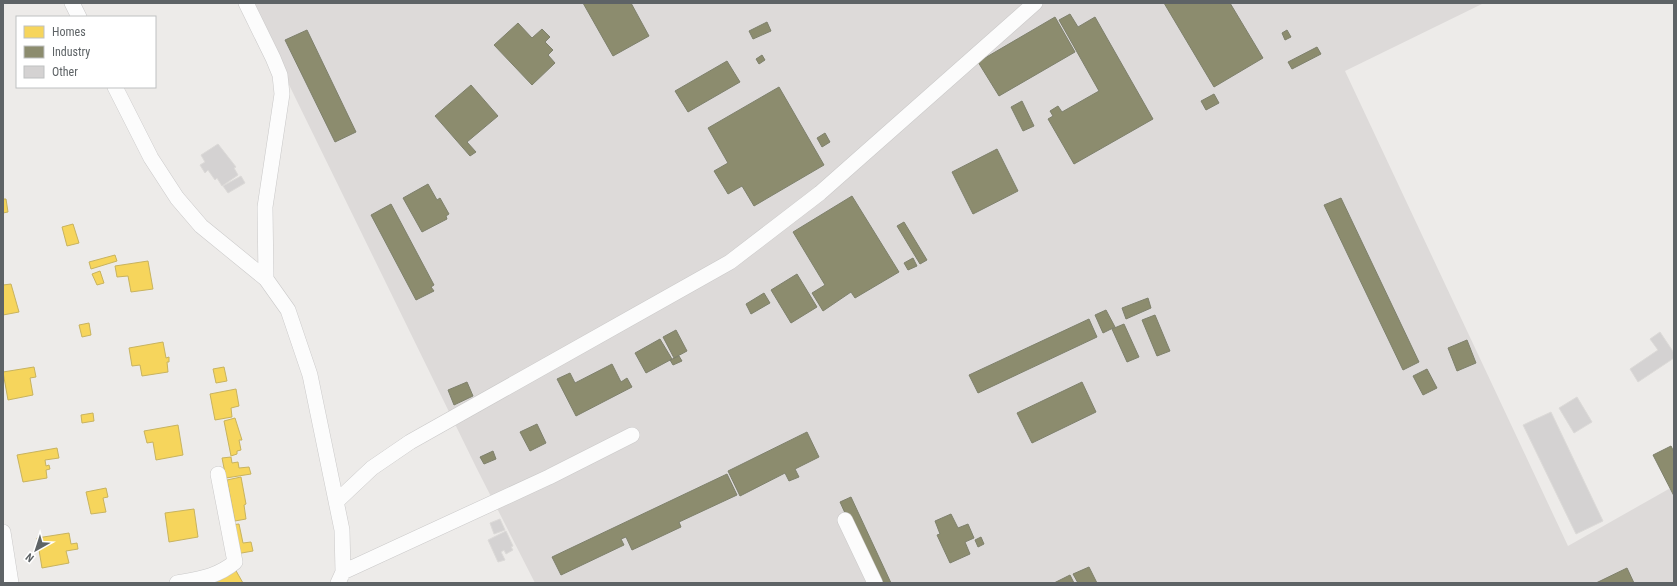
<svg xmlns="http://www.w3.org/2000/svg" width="1677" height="586" viewBox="0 0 1677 586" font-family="'Roboto Condensed',sans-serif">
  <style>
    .industrial { fill: #dddad9 }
    .homes { fill: #f6d55c; stroke: #c8b35f }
    .industry { fill: #8c8c6e; stroke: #7e806c }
    .building { fill: #d4d2d2; stroke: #dcdad8 }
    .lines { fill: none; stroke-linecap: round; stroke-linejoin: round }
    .minor-casing { stroke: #cac9c9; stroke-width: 16 }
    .minor { stroke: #fcfcfc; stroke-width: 15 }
  </style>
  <rect width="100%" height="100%" fill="#edebe9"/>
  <path class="industrial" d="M249 3H1484L1345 71 1568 546 1674 486V583H535L476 467Z"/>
  <path class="homes" d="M3 199H6L8 212 3 213Z
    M73 224 79 243 67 246 62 227Z
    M115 255 117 261 91 269 89 262Z
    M148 261 153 289 131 292 128 276 117 277 115 266Z
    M100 271 104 283 97 285 92 274Z
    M11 284 19 312 3 315V285Z
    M89 323 91 335 82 337 79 325Z
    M163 342 166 358 169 357V362H167L168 372 142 376 140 365 132 366 129 348Z
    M34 367 36 377 30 378 33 395 8 400 3 372Z
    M224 367 227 381 216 383 213 369Z
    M236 389 239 406 231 408 232 417 215 420 210 394Z
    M93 413 94 421 82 423 81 415Z
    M235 418 242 440H239L241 450 237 451V454L231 456 224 421Z
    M178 425 183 455 156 460 153 442 147 443 144 431Z
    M57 448 59 458 45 460 46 466 49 465 50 469 46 470 47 478 23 482 17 455Z
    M231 457 232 463 238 462 239 468 249 467 251 474 226 478 222 458Z
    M241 477 246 504 244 505 246 519 235 521 227 480Z
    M106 488 108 497 103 498 106 512 91 514 86 492Z
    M194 509 198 537 169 542 165 513Z
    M239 524 243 543 251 542 253 551 236 554 230 525Z
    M69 533 71 544 77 543 78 549 66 551 69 563 42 568 37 538Z
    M235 569 243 583H214L213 580Z"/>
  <path class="industry" d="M583 3H631L649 36 613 56Z
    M1164 3H1230L1263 58 1214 87Z
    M1070 14 1078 27 1095 17 1153 119 1074 164 1048 119 1053 116 1050 111 1058 106 1062 112 1099 91 1059 20Z
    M1055 17 1075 52 999 96 978 62Z
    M767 22 771 31 753 39 749 31Z
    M518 23 532 38 542 29 550 37 545 42 553 50 548 55 555 63 532 85 494 45Z
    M307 30 356 132 335 142 285 40Z
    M1287 30 1291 37 1285 40 1282 33Z
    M1317 47 1321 54 1292 69 1288 62Z
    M762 55 765 60 759 64 756 59Z
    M727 61 740 82 688 112 675 91Z
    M471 85 498 116 467 142 476 152 470 156 435 116Z
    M779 87 824 165 754 206 742 186 728 194 714 171 728 163 708 128Z
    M1214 94 1219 103 1206 110 1201 101Z
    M1022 101 1034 126 1023 131 1011 107Z
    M825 133 830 142 822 147 817 138Z
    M997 149 1018 191 973 214 952 172Z
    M428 184 437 200 440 198 449 214 446 216 447 219 422 232 403 198Z
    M852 196 899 272 855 298 851 292 823 311 812 293 825 285 793 232Z
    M1341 198 1419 362 1403 370 1324 205Z
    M391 204 434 285 431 287 434 291 416 300 371 215Z
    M904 222 927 260 920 264 897 226Z
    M913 258 917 266 908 270 904 263Z
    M797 274 817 307 791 323 771 290Z
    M764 293 770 303 751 314 746 304Z
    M1148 298 1151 308 1126 319 1122 308Z
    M1106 310 1115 327 1103 333 1095 315Z
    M1155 315 1170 351 1157 356 1142 320Z
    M1089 319 1097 337 978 393 969 375Z
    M1124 324 1139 357 1127 362 1112 329Z
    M676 330 687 351 674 358 663 337Z
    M660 339 672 359 646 373 635 353Z
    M1467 340 1476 363 1457 371 1448 348Z
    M679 356 682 361 673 365 670 360Z
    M612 364 621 382 627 378 632 387 576 416 557 379 570 373 575 383Z
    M1427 369 1437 388 1423 395 1413 376Z
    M467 382 473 396 454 405 448 390Z
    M1082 382 1096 412 1032 443 1017 413Z
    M537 424 546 443 530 451 520 432Z
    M807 432 819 457 795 469 799 477 789 481 785 473 740 496 728 471Z
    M1671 446 1674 452V496L1653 455Z
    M493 451 496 459 484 464 480 457Z
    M727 474 737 495 679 522 681 527 632 550 626 537 621 539 624 545 561 575 552 557Z
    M851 497 891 583H877L840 502Z
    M951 514 958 528 968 524 974 538 965 542 970 554 950 563 937 535 940 534 935 521Z
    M981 537 984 544 978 547 975 540Z
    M1089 567 1097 583H1078L1073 574Z
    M1627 568 1634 583H1596Z
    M1070 575 1074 583H1054Z"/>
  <path class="building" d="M218 144 236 167 234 168 238 175 222 186 217 178 215 180 208 170 205 173 200 165 205 162 201 155Z
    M241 176 245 183 228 193 223 186Z
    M1660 332 1674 353V358L1638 382 1630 369 1658 350 1650 339Z
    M1577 397 1592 422 1574 433 1559 408Z
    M1551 412 1603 521 1576 534 1523 425Z
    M500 519 505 530 494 534 490 523Z
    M506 531 513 546 511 547 513 550 506 554 504 550 501 552 505 560 498 562 488 540Z"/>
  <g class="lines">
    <g class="minor-casing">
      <path id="minor" d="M72 3 79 17
        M246 3 273 58 280 75 282 94 265 207 266 279
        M115 87 151 158 177 198 201 226 266 279 288 310 310 375 342 530 343 572 338 583
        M337 501 372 468 410 442 730 262 820 193 1035 3
        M845 520 875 583
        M3 532 11 583
        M343 572 549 477 632 435
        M177 583C199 579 217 577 235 562L218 474"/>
    </g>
    <use href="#minor" class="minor"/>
  </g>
  <rect width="1677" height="586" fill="none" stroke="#5e6366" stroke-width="8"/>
  <rect x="16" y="16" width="140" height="72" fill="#ffffff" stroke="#bfc1c2"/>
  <rect x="24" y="26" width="20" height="12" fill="#f6d55c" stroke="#bfc1c2"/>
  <text x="52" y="36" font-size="12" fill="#5e6366">Homes</text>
  <rect x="24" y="46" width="20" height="12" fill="#8c8c6e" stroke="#bfc1c2"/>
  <text x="52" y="56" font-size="12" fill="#5e6366">Industry</text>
  <rect x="24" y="66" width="20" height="12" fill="#d4d2d2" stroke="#bfc1c2"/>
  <text x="52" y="76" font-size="12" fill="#5e6366">Other</text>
  <g transform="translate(36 550) rotate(219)" stroke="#ffffff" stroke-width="3" paint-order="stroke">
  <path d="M0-3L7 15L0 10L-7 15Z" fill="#5e6366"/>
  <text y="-6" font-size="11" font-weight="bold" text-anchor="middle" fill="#5e6366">N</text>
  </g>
</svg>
